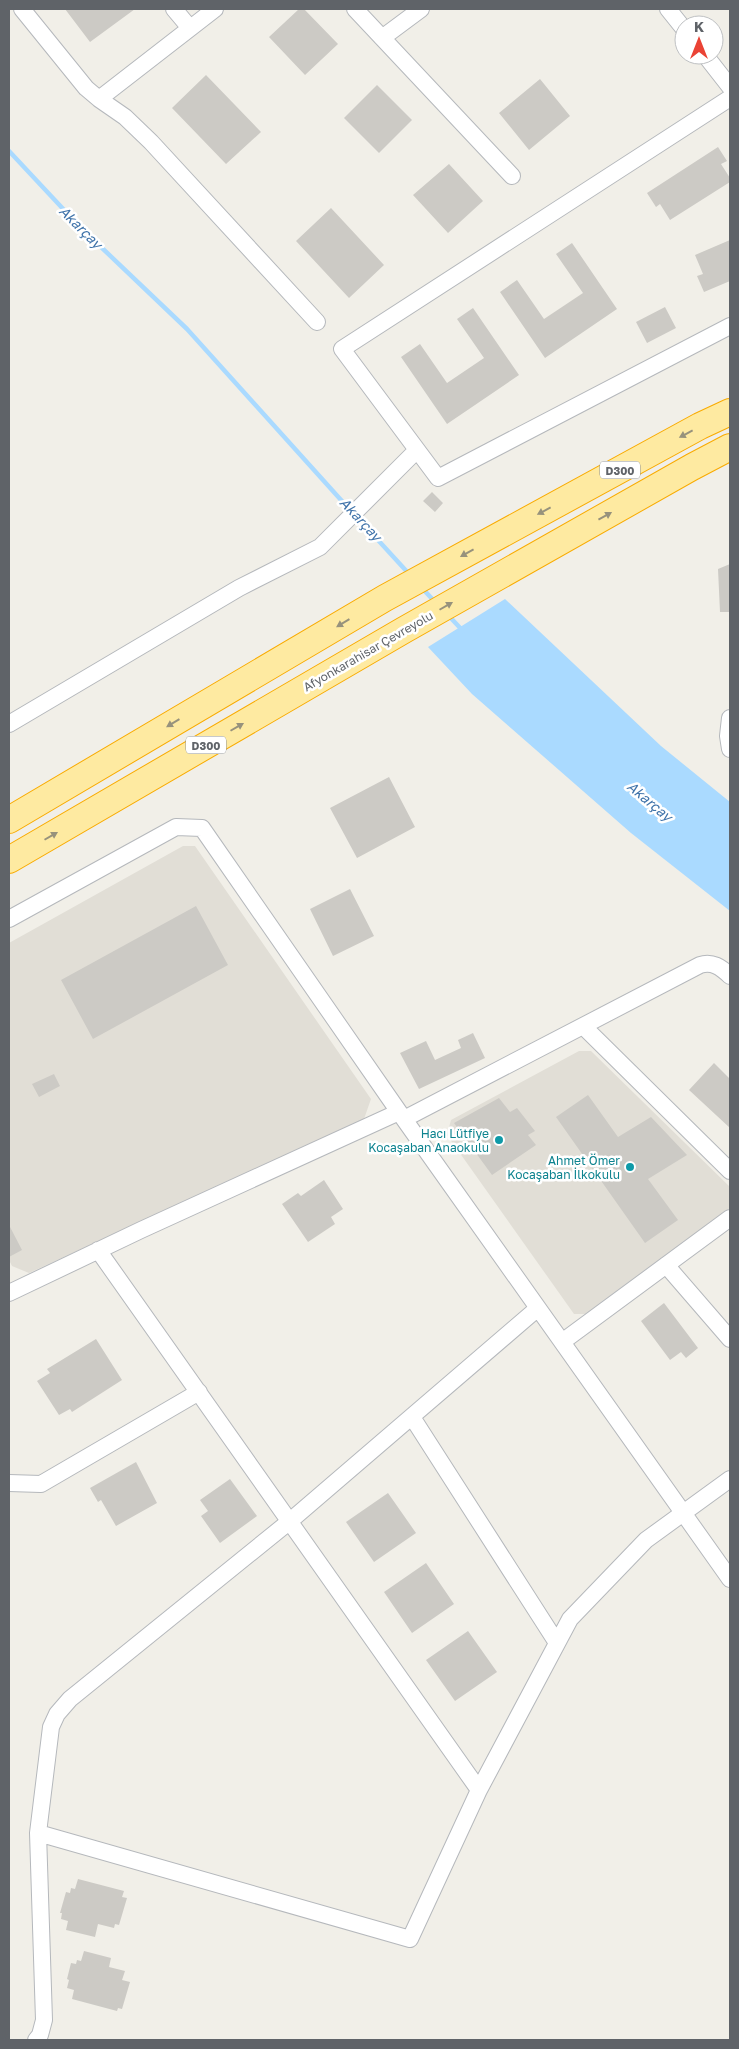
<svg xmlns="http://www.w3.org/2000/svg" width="739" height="2049" viewBox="0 0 739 2049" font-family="'Golos Text',sans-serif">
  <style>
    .education { fill: #e1ded6 }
    .water { fill: #aadaff }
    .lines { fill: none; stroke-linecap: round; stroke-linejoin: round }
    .stream { stroke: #aadaff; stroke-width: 4.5 }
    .building { fill: #cccac5 }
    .minor-casing { stroke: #b5b8bc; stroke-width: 18 }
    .trunk-casing { stroke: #f9ab00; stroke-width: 28 }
    .minor { stroke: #fff; stroke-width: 16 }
    .trunk { stroke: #feeaa1; stroke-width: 26 }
    .oneway { fill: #97927c }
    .culture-dot { fill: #0f9aa8; stroke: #fff; stroke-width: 2 }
    .labels { text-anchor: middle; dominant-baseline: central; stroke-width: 5; stroke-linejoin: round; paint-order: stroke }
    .shield { fill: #fff; stroke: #8f9295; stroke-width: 1 }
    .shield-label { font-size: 11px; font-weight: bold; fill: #5f6368 }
    .street-label { font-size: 12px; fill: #5f6368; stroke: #fff }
    .culture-label { font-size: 12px; fill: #0d838f; stroke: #fff; text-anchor: end }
    .water-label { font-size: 14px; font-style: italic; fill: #4174aa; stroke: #fff }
  </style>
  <rect width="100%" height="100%" fill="#f1efe8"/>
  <path class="education" d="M183 846H195L371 1099 364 1119 29 1273 12 1266 9 1260V943Z
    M579 1051H591L730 1187V1208L588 1314H574L447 1135 451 1120Z"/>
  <path class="water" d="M505 599 661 746 730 802V911L631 833 472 694 428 647Z"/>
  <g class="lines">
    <path class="stream" d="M9 151 80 227 187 329 350 510
      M356 516 410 575
      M422 588 435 602
      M448 615 463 631"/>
  </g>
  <path class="building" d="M65 9H135L90 42Z
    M299 9H304L338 44 305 75 269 37Z
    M206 75 261 132 226 164 172 108Z
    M540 79 570 116 529 150 499 113Z
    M377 85 412 120 379 153 344 118Z
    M718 147 727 161 721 164 730 178V182L670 220 660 204 656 207 647 193Z
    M449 164 483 201 448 233 413 195Z
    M331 208 384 265 349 298 296 241Z
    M730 240V281L704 292 697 276 703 274 695 255Z
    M572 243 617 309 545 358 500 292 517 280 544 319 583 293 556 254Z
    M665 307 676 328 647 343 636 322Z
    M473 308 519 375 447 424 401 357 420 344 447 383 484 358 457 319Z
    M432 492 443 503 435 512 423 501Z
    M730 564V612H720L718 569Z
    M389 777 415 827 357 858 330 808Z
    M350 889 374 936 333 956 310 909Z
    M196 906 228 965 93 1039 61 980Z
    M473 1033 485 1058 419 1089 400 1053 426 1041 435 1060 461 1048 458 1040Z
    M714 1063 730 1079V1128L689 1090Z
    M54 1074 60 1086 39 1097 32 1084Z
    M588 1095 618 1137 651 1117 687 1155 648 1179 678 1220 645 1243 556 1117Z
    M499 1098 510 1112 517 1108 535 1131 528 1135 536 1145 492 1175 454 1123Z
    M324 1180 343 1209 331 1217 335 1224 308 1242 282 1204 298 1193 301 1196Z
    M9 1225 22 1250 9 1257Z
    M664 1303 698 1348 686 1358 681 1352 670 1360 641 1321Z
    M96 1339 122 1380 72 1412 70 1409 59 1415 37 1381 50 1373 47 1369Z
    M136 1462 157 1503 116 1526 101 1500 98 1502 90 1488Z
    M230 1479 257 1516 220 1543 201 1516 208 1511 200 1500Z
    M388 1493 416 1533 374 1562 346 1522Z
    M426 1563 454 1604 412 1633 384 1592Z
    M468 1631 497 1672 455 1701 426 1660Z
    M78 1879 124 1891 122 1897 127 1898 119 1925 115 1924 114 1928 98 1924 95 1937 66 1930 68 1921 61 1919 62 1913H60L66 1892 70 1893 71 1888 75 1889Z
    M84 1951 111 1958 109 1967 125 1971 122 1980 130 1982 122 2009 118 2008 117 2011 72 1999 74 1990 67 1988 69 1980 67 1979 71 1963 76 1964 77 1960 81 1961Z"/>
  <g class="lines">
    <g class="minor-casing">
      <path id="minor" d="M22 9 86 88 99 99 215 9
        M174 9 190 28
        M355 9 512 176
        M668 9 684 29
        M382 38 421 9
        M705 55 730 87
        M730 98 342 349 438 478 730 326
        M99 99 125 117 151 142 317 322
        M730 718 728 736 730 749
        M9 724 239 588 320 547 417 450
        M9 919 176 827 202 828 399 1112 730 1579
        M583 1026 730 1171
        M404 1119 700 965C712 961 721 967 730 976
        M98 1250 479 1790
        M666 1265 730 1339
        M9 1293 141 1230 399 1112
        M562 1342 730 1218
        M412 1417 557 1643
        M9 1483 41 1484 199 1392
        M38 1833 410 1939 479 1790 570 1619 646 1540 730 1479
        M36 2040 40 2035 44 2020 38 1833 51 1727 57 1714 70 1699 290 1521 538 1308"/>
    </g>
    <g class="trunk-casing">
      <path id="trunk" d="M9 820 385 598 700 426 730 412
        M9 860 404 630 692 467 730 447"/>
    </g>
    <use href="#minor" class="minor"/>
    <use href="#trunk" class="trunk"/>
  </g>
  <defs><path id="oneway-solid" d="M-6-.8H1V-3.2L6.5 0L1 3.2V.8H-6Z" transform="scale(1.25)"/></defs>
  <g class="oneway">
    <use href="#oneway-solid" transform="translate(686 434) rotate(152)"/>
    <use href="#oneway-solid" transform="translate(544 511) rotate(152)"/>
    <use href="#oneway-solid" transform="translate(605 516) rotate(-29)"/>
    <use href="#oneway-solid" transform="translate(467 553) rotate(151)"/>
    <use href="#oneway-solid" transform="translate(446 606) rotate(-30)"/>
    <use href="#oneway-solid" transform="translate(343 623) rotate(149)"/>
    <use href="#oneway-solid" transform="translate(173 723) rotate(149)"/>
    <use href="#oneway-solid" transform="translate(237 727) rotate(-30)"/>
    <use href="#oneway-solid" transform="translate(51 836) rotate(-30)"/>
  </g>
  <g class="culture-dot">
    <circle cx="499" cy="1140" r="5"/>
    <circle cx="630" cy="1167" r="5"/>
  </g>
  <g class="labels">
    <g class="shield">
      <rect x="600" y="461.5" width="40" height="17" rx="4"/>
      <rect x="186" y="736.5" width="40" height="17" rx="4"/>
    </g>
    <g class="shield-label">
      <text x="620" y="470">D300</text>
      <text x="206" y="745">D300</text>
    </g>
    <g class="street-label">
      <text transform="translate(368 651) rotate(-30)">Afyonkarahisar Çevreyolu</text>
    </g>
    <g class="culture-label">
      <text x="489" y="1133">Hacı Lütfiye<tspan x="489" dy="14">Kocaşaban Anaokulu</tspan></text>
      <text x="620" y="1160">Ahmet Ömer<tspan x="620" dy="14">Kocaşaban İlkokulu</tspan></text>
    </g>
    <g class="water-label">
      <text transform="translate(81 227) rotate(45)">Akarçay</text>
      <text transform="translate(361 519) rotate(47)">Akarçay</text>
      <text transform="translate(650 801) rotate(40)">Akarçay</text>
    </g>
  </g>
  <rect width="739" height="2049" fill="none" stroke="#5f6368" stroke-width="20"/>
  <g transform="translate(699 40)"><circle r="24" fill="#ffffff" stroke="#bfc1c3"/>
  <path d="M0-4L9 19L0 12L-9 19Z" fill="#ea4335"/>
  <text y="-8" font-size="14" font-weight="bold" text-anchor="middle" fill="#5f6368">K</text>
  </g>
</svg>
